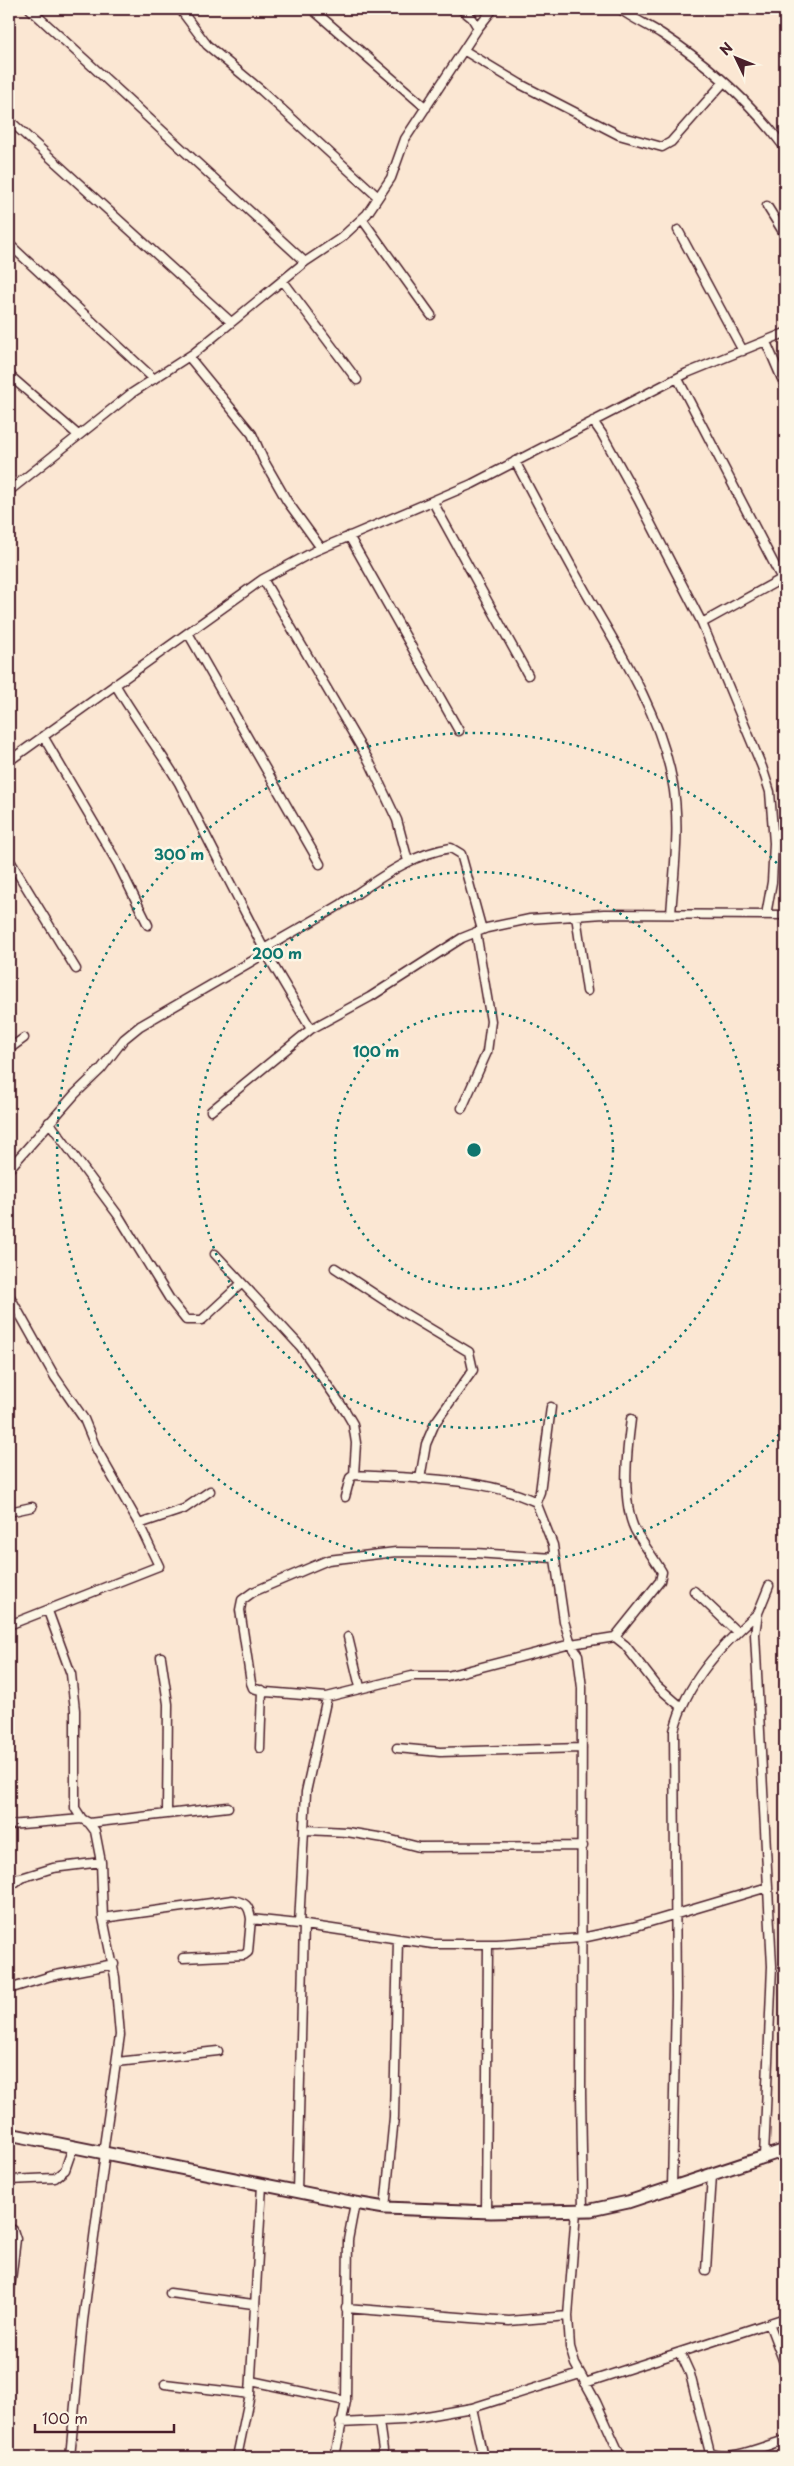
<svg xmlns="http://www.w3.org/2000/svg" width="794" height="2466" viewBox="0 0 794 2466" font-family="'Playpen Sans',sans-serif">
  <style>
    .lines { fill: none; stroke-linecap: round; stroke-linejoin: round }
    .street-casing { stroke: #4a1f2b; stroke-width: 11 }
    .secondary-casing { stroke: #4a1f2b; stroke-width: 15 }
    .street { stroke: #fcf5e5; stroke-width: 8 }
    .secondary { stroke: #fcf5e5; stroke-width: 11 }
    .ring { fill: none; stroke: #0f766e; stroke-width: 2.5; stroke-dasharray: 2.5 5 }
    .centre { fill: #0f766e; stroke: #fcf5e5; stroke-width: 2.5 }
    .ring-label { font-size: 15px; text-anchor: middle; font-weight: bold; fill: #0f766e; stroke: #fcf5e5; stroke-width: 5; stroke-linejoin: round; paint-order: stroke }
  </style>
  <rect width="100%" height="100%" fill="#fbe7d3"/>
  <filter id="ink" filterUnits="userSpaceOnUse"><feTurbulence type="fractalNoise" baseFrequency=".02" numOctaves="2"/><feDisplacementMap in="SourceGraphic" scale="10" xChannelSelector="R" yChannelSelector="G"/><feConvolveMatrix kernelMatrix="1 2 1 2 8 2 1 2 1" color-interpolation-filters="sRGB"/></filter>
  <g filter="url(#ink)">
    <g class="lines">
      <g class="street-casing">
        <path id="street" d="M30 9 305 262
          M180 9 207 45 262 91 378 197
          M312 9 426 108
          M620 9C633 19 648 25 662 34 708 64 752 104 785 148
          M478 28 493 9
          M465 51 520 84 619 135 662 147 671 142 723 83
          M9 120 231 322
          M767 206 785 235
          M362 219 431 315
          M678 230 743 351
          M9 244 154 379
          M283 281 357 380
          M766 342 785 386
          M189 357 252 434 264 461 287 501 321 548
          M9 375 78 435
          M678 379 785 585
          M593 421 602 434 638 499 702 623 762 767 770 792 774 843 772 882 766 915
          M515 461C538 505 561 548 585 591 619 650 659 711 672 779 681 823 674 870 671 914
          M9 491 132 393 194 353 305 262 341 238 367 214 391 178 405 139 478 28 472 18 461 9
          M433 502 528 675
          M349 536 459 731
          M263 579 369 761 397 820 408 861
          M702 623 785 577
          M188 633 320 864
          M115 684C135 719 159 749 179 783L266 953 311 1029
          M43 736 118 864 148 925
          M9 761 263 579 315 551 472 484 687 373 785 333
          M9 859 76 969
          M576 916 587 991
          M264 949C289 934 315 920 340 905 375 882 409 854 451 848L461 854 482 930
          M9 1049 24 1038
          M462 1108 487 1052 491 1021 476 932
          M211 1111 311 1029 370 997 462 938 487 928 530 919 604 914 785 915
          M49 1122 118 1215 171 1301 186 1320H202L242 1283 301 1347 346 1412 353 1424 356 1443 354 1475
          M9 1169 75 1094 101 1069 124 1039 140 1026 266 953
          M215 1254 242 1283
          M335 1268 399 1310 469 1352 473 1370 435 1423 426 1444 420 1479
          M9 1295 55 1377 84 1419 96 1448 139 1524 159 1566 9 1625
          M345 1497 350 1478 354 1475C413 1479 481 1476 536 1502L553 1545 564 1621 571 1644 578 1655 582 1688 581 2093 583 2210
          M536 1502 540 1492 551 1407
          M9 1512 32 1507
          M139 1524 184 1509 210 1491
          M553 1558 475 1553 396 1552 328 1560 253 1592 242 1600 240 1610 251 1683 253 1688 266 1692 327 1697 412 1676H447L571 1644 615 1637 625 1645 657 1686 680 1706
          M694 1591 737 1632
          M48 1611 71 1674 75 1710V1808L82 1819 89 1823 95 1831 101 1862 103 1918 115 1977 120 2035 103 2153
          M348 1637 360 1687
          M615 1637 660 1581 662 1572C654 1558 643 1544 635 1530 621 1501 627 1450 631 1419
          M161 1657 168 1704 167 1814
          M260 1748 262 1690
          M397 1748 440 1752 582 1748
          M89 1823 228 1807
          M9 1825 82 1819
          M306 1830 347 1832 384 1838 419 1847 583 1846
          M9 1879 21 1878 53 1868 101 1862
          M9 1887 21 1878
          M103 1918 233 1900C246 1903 249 1905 251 1919L299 1924 433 1944H497L582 1938 633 1927 768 1887
          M299 1924 306 1792 327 1697
          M183 1958 244 1955 248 1952 251 1919
          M9 1989 51 1976 114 1964
          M117 2062 218 2051
          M764 2157 772 1966 755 1634 758 1613 769 1586
          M9 2180 55 2178 65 2170 73 2147
          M672 2188 676 1997 674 1731C686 1682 721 1646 758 1613
          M297 2192 304 1924
          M385 2208 394 2117 398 1939
          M576 2211 568 2316 570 2347 575 2364 596 2402 621 2457
          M486 2212 488 1944
          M9 2228 13 2230 16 2239 9 2297
          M706 2270 712 2175
          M170 2293 253 2304
          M346 2308 509 2321 568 2316
          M769 2323 785 2365
          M680 2352 690 2374 710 2453C732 2462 763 2446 785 2440
          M251 2381 346 2401
          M585 2383 785 2318
          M165 2384 250 2394
          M472 2408 483 2457
          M379 2422 384 2457
          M340 2423 403 2420 472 2408 580 2374
          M70 2457 83 2321 105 2153
          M237 2457 250 2394 262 2185
          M335 2457 346 2401 348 2240 355 2203"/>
      </g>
      <g class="secondary-casing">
        <path id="secondary" d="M9 2134 355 2203 385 2208 491 2212 591 2210 628 2202 785 2150"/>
      </g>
      <use href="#street" class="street"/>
      <use href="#secondary" class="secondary"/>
    </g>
  </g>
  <g class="ring">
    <circle cx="474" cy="1150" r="139"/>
    <circle cx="474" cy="1150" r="278"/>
    <path d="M784 1429A417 417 0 1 1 784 871"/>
  </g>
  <circle cx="474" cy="1150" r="8" class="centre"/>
  <g class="ring-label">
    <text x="179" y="860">300 m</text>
    <text x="277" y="959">200 m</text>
    <text x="376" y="1057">100 m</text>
  </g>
  <rect width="794" height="2466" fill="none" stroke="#fcf5e5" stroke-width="30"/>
  <rect x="15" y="15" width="764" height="2436" fill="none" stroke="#4a1f2b" stroke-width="2" filter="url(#ink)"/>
  <g transform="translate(736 58) rotate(313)" stroke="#fcf5e5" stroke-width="4" paint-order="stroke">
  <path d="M0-4L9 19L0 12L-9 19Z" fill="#4a1f2b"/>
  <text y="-8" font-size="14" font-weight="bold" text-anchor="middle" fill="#4a1f2b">N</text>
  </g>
  <path d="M35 2424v8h139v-8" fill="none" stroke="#4a1f2b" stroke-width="2.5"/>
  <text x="42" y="2424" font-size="15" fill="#4a1f2b" stroke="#fcf5e5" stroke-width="4" paint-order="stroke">100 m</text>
</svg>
